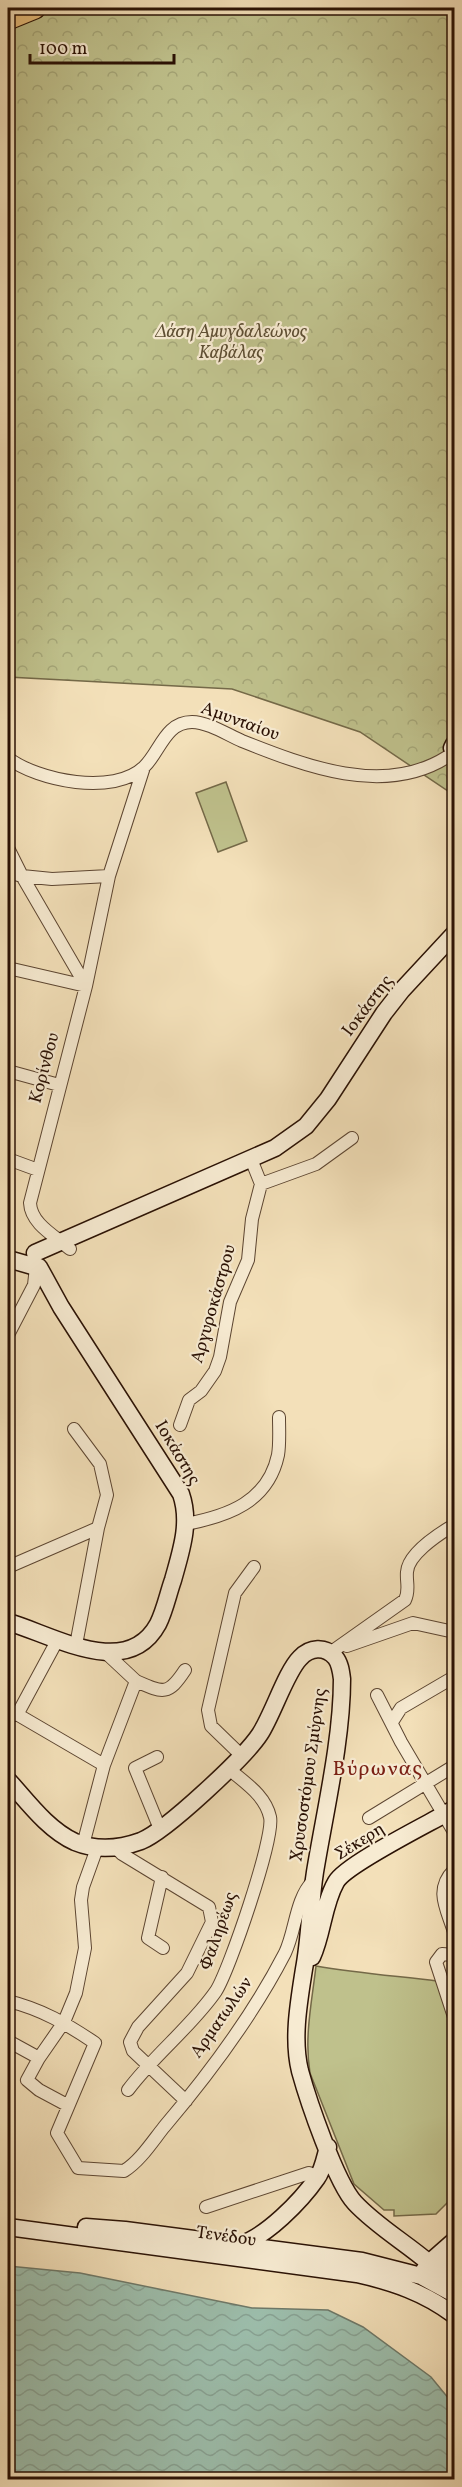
<svg xmlns="http://www.w3.org/2000/svg" width="462" height="2487" viewBox="0 0 462 2487" font-family="Vollkorn,serif">
  <style>
    .forest { fill: url(#forest-crowns); stroke: #746948; stroke-width: 1.5 }
    .garden { fill: #bfc18c; stroke: #746948; stroke-width: 1.5 }
    .water { fill: url(#water-waves); stroke: #6e7868; stroke-width: 1.5 }
    .lines { fill: none; stroke-linecap: round; stroke-linejoin: round }
    .street-casing { stroke: #5c4531; stroke-width: 14 }
    .secondary-casing { stroke: #2a1104; stroke-width: 19 }
    .highway-casing { stroke: #2a1104; stroke-width: 23 }
    .street { stroke: #f7ebd2; stroke-width: 12 }
    .secondary { stroke: #f7ebd2; stroke-width: 16 }
    .highway { stroke: #eac07c; stroke-width: 21 }
    .labels { text-anchor: middle; dominant-baseline: central; stroke-width: 4.5; stroke-linejoin: round; paint-order: stroke }
    .park-label { font-size: 18px; font-style: italic; fill: #5e4f34; stroke: #f7ebd2 }
    .street-label { font-size: 18px; fill: #2a1104; stroke: #f7ebd2 }
    .quarter-label { font-size: 21px; letter-spacing: 1.5px; fill: #7a1f14; stroke: #f7ebd2 }
  </style>
  <defs>
    <pattern id="forest-crowns" width="20" height="18" patternUnits="userSpaceOnUse" patternTransform="scale(1.5)"><rect width="20" height="18" fill="#bfc18c"/><path d="M2 6a3 3 0 1 1 6 0M12 15a3 3 0 1 1 6 0" fill="none" stroke="#a4a577"/></pattern>
    <pattern id="water-waves" width="16" height="10" patternUnits="userSpaceOnUse" patternTransform="scale(1.5)"><rect width="16" height="10" fill="#9cbdab"/><path d="M0 5q4-4 8 0t8 0" fill="none" stroke="#87a192"/></pattern>
  </defs>
  <rect width="100%" height="100%" fill="#f3e0b9"/>
  <filter id="stains"><feTurbulence type="fractalNoise" baseFrequency=".00333" numOctaves="4"/><feColorMatrix values="0 0 0 0 .2 0 0 0 0 .09 0 0 0 0 .02 0 0 0 .5 -.17"/></filter>
  <radialGradient id="worn" r=".72"><stop offset=".6" stop-color="#630" stop-opacity="0"/><stop offset="1" stop-color="#630" stop-opacity=".3"/></radialGradient>
  <path class="forest" d="M8 8H454V795L360 732 232 689 8 677Z"/>
  <path class="garden" d="M226 782 247 841 218 852 196 793Z
    M316 1966C356 1973 396 1976 437 1981L454 2029V2196L436 2214 394 2216V2210H384L354 2184 310 2073C304 2037 312 2001 316 1966Z"/>
  <path class="water" d="M8 2266 80 2273 252 2308 328 2310 363 2327 431 2377 454 2405V2479H8Z"/>
  <g class="lines">
    <g class="street-casing">
      <path id="street" d="M8 758C38 781 114 796 144 767 160 752 165 722 192 722 208 722 228 735 242 741 305 766 384 797 447 757
        M8 848 22 876 52 879 109 876 144 767
        M8 872 22 876 86 986 30 1203C31 1224 55 1236 70 1249
        M8 968 86 986 109 876
        M8 1071 59 1085
        M8 1159 38 1170
        M261 1184 316 1164 352 1138
        M8 1335 34 1285 36 1267
        M180 1425 189 1400 201 1391 215 1371 220 1357 230 1302 248 1260 252 1219 261 1184 251 1159
        M74 1429 100 1464 107 1495 98 1528 76 1645
        M186 1524C228 1516 268 1502 278 1455 280 1443 279 1429 279 1417
        M8 1567 98 1528
        M347 1646 413 1623 454 1632
        M330 1653 405 1600C410 1590 406 1582 407 1572 408 1555 436 1536 449 1528
        M136 1681C163 1693 168 1696 185 1670
        M377 1695 401 1742 454 1832
        M8 1709 104 1765
        M17 1715 58 1639
        M392 1722 401 1708 454 1677
        M242 1756 211 1726 208 1710 235 1593 254 1567
        M157 1757 135 1768 160 1829
        M369 1818 454 1766
        M83 1845 104 1765 136 1681 106 1653
        M115 1847 122 1854 209 1907 212 1922 187 1973 138 2027 130 2042 133 2051 186 2101
        M454 1870C434 1890 447 1909 454 1932
        M162 1877 148 1938 163 1948
        M454 1955 442 1954 436 1962 454 2017
        M8 2001C41 2009 67 2024 95 2043L57 2133 78 2168 124 2171C140 2161 152 2142 164 2127 209 2074 253 2015 285 1953 296 1930 295 1900 313 1881
        M8 2041 39 2058
        M128 2090C154 2055 192 2026 216 1991 229 1971 275 1837 270 1817 265 1795 245 1783 229 1769
        M67 2105 39 2090 27 2080 39 2058 64 2022 76 1993 85 1948 81 1900 83 1887 97 1848
        M206 2207 309 2173 318 2177"/>
    </g>
    <g class="secondary-casing">
      <path id="secondary" d="M452 748 454 744
        M35 1253 275 1148 306 1126 328 1099 384 1013 402 990 454 934
        M8 1259 36 1267
        M8 1622C53 1635 127 1681 158 1624 165 1610 168 1594 173 1580 181 1551 191 1523 181 1494L61 1307 39 1267
        M8 1780C27 1801 48 1830 75 1842 97 1851 119 1849 141 1841 166 1831 245 1757 260 1734 273 1714 286 1672 300 1658 310 1647 325 1646 335 1657 340 1663 341 1671 342 1679 342 1740 325 1811 315 1872 310 1904 310 1937 304 1969 299 2001 292 2039 300 2071 308 2100 336 2183 355 2203 385 2235 428 2254 454 2289
        M312 1957C323 1933 323 1905 336 1882 346 1864 432 1822 454 1809
        M8 2227 357 2274C393 2282 425 2293 454 2315
        M86 2227 125 2230 362 2261 421 2276 454 2294
        M239 2245C266 2237 301 2201 317 2178 323 2170 325 2157 328 2147
        M423 2272 429 2263 454 2241
        M434 2281 440 2272 454 2257"/>
    </g>
    <g class="highway-casing">
      <path id="highway" d="M8 19 35 8"/>
    </g>
    <use href="#street" class="street"/>
    <use href="#secondary" class="secondary"/>
    <use href="#highway" class="highway"/>
  </g>
  <g class="labels">
    <g class="park-label">
      <text x="231" y="332">Δάση Αμυγδαλεώνος<tspan x="231" dy="21">Καβάλας</tspan></text>
    </g>
    <g class="street-label">
      <text transform="translate(240 722) rotate(20)">Αμυνταίου</text>
      <text transform="translate(368 1006) rotate(-53)">Ιοκάστης</text>
      <text transform="translate(45 1068) rotate(-75)">Κορίνθου</text>
      <text transform="translate(214 1304) rotate(-74)">Αργυροκάστρου</text>
      <text transform="translate(177 1453) rotate(59)">Ιοκάστης</text>
      <text transform="translate(309 1775) rotate(-82)">Χρυσοστόμου Σμύρνης</text>
      <text transform="translate(360 1842) rotate(-32)">Σέκερη</text>
      <text transform="translate(219 1931) rotate(-71)">Φαληρέως</text>
      <text transform="translate(222 2018) rotate(-55)">Αρματωλών</text>
      <text transform="translate(226 2237) rotate(8)">Τενέδου</text>
    </g>
    <g class="quarter-label">
      <text x="378" y="1769">Βύρωνας</text>
    </g>
  </g>
  <rect width="462" height="2487" fill="none" stroke="#f3e0b9" stroke-width="30"/>
  <rect x="9" y="9" width="444" height="2469" fill="none" stroke="#2a1104" stroke-width="3"/>
  <rect x="15" y="15" width="432" height="2457" fill="none" stroke="#2a1104" stroke-width="1.5"/>
  <path d="M30 54v9h144v-9" fill="none" stroke="#2a1104" stroke-width="3"/>
  <text x="39" y="54" font-size="18" fill="#2a1104" stroke="#f7ebd2" stroke-width="4.5" paint-order="stroke">100 m</text>
  <rect width="100%" height="100%" filter="url(#stains)"/>
  <rect width="100%" height="100%" fill="url(#worn)"/>
</svg>
